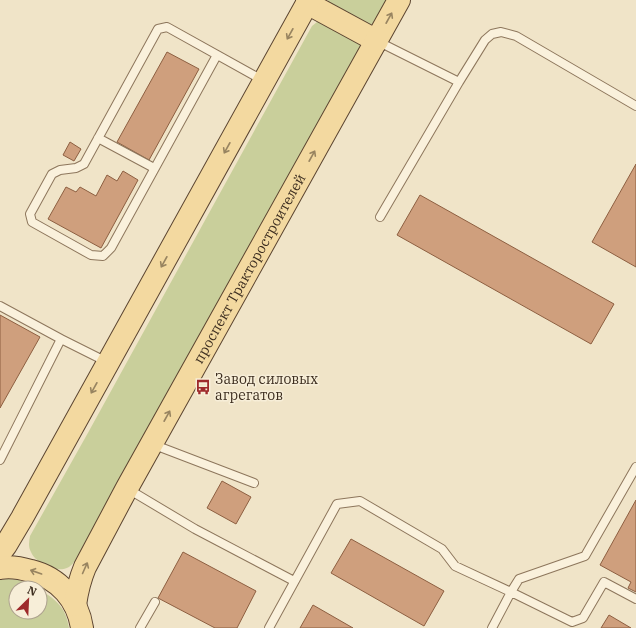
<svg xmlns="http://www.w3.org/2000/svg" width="636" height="628" viewBox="0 0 636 628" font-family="'IBM Plex Serif',serif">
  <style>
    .green { fill: #c9cf9b }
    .building { fill: #cf9f7d; stroke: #8d5f41 }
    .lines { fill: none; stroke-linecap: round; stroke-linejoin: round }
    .lane-casing { stroke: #8d765c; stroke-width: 10 }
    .primary-casing { stroke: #5b4430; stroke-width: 24 }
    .lane { stroke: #faf1dc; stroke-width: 8 }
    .primary { stroke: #f3d9a0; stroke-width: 22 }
    .oneway { stroke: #988460 }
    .labels { text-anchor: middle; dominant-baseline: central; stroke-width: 3; stroke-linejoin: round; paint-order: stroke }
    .street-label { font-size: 14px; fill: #3d2e20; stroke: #f7eed8 }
    .poi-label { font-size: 14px; fill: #3d2e20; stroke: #f7eed8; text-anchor: start }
  </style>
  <rect width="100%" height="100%" fill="#f0e4c8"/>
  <path class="green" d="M328 0H386L374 23 368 26 328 5Z
    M317 22H321L361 41V46L132 456 76 559C74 562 72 565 69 567 57 574 36 564 31 552 28 547 29 541 30 536L89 431 312 26Z
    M8 579 19 580 36 588H16V612H40V590C57 600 66 608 69 628H0V580Z"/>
  <path class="building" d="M167 52 199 69 149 160 117 142Z
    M70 142 81 149 74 161 63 155Z
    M636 164V267L592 242Z
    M123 171 138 180 101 248 48 219 66 187 76 192 80 187 96 196 107 175 117 181Z
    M420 195 614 304 591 344 397 235Z
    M0 315 40 337 0 408Z
    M222 481 251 497 236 524 207 508Z
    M636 500V592L628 588 631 582 600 565Z
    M351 539 444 591 424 626 331 573Z
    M183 552 256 591 237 628H215L158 598Z
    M313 605 353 628H300Z
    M609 615 631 628H601Z"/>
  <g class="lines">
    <g class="lane-casing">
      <path id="lane" d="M377 41 459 82
        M217 55 111 248 103 256 91 255 32 222 30 214 52 174 60 170 76 168 84 164 158 29 167 27 264 81
        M98 138 154 168
        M380 217 459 82 485 40 492 34 501 32 516 36 636 106
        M0 306 61 339 0 460
        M61 339 107 362
        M152 444 254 483
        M128 489 195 529 294 581
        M140 628 155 602
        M269 628 337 504 360 501 442 549 455 566 511 592 519 579 585 556 636 467
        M492 628 511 592 572 622 583 618 604 582 636 599"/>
    </g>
    <g class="primary-casing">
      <g id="primary">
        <path d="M307 3 377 41"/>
        <path d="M0 553 6 545 22 518 309 0"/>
        <path d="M0 568C10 566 21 568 31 571 59 578 78 600 82 628"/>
        <path id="s1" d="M75 605C77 591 80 579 85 567L127 488 399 0"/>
      </g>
    </g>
    <use href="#lane" class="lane"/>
    <use href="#primary" class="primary"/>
  </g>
  <defs><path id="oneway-shaft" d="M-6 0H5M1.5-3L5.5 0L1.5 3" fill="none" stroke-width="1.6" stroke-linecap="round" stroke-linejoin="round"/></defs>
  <g class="oneway">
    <use href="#oneway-shaft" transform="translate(389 18) rotate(-61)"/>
    <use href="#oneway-shaft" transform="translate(290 34) rotate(119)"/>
    <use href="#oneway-shaft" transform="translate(227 148) rotate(119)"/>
    <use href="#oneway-shaft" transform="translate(312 156) rotate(-61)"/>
    <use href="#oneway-shaft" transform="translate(164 262) rotate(119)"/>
    <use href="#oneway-shaft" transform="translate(94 388) rotate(119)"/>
    <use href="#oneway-shaft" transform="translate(167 416) rotate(-61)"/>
    <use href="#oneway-shaft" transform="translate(85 568) rotate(-66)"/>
    <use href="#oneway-shaft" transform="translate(36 572) rotate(-161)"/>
  </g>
  <defs>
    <g id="bus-bare" transform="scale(1.2)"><path d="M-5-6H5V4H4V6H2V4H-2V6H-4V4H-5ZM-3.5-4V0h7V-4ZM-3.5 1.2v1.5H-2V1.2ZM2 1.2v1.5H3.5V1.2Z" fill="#9e2a2b" stroke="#f7eed8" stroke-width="2.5" paint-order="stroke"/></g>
  </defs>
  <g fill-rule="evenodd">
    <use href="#bus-bare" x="203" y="387"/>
  </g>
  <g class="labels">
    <g class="street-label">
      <text stroke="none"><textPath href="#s1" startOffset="380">проспект Тракторостроителей</textPath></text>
    </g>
    <g class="poi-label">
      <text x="215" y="379">Завод силовых<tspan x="215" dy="16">агрегатов</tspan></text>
    </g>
  </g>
  <g transform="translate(28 600) rotate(24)"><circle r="19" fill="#f7eed8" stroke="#ada18e"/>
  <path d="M0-3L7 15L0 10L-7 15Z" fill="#9e2a2b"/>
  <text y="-6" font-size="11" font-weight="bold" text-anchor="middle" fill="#3d2e20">N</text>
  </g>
</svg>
